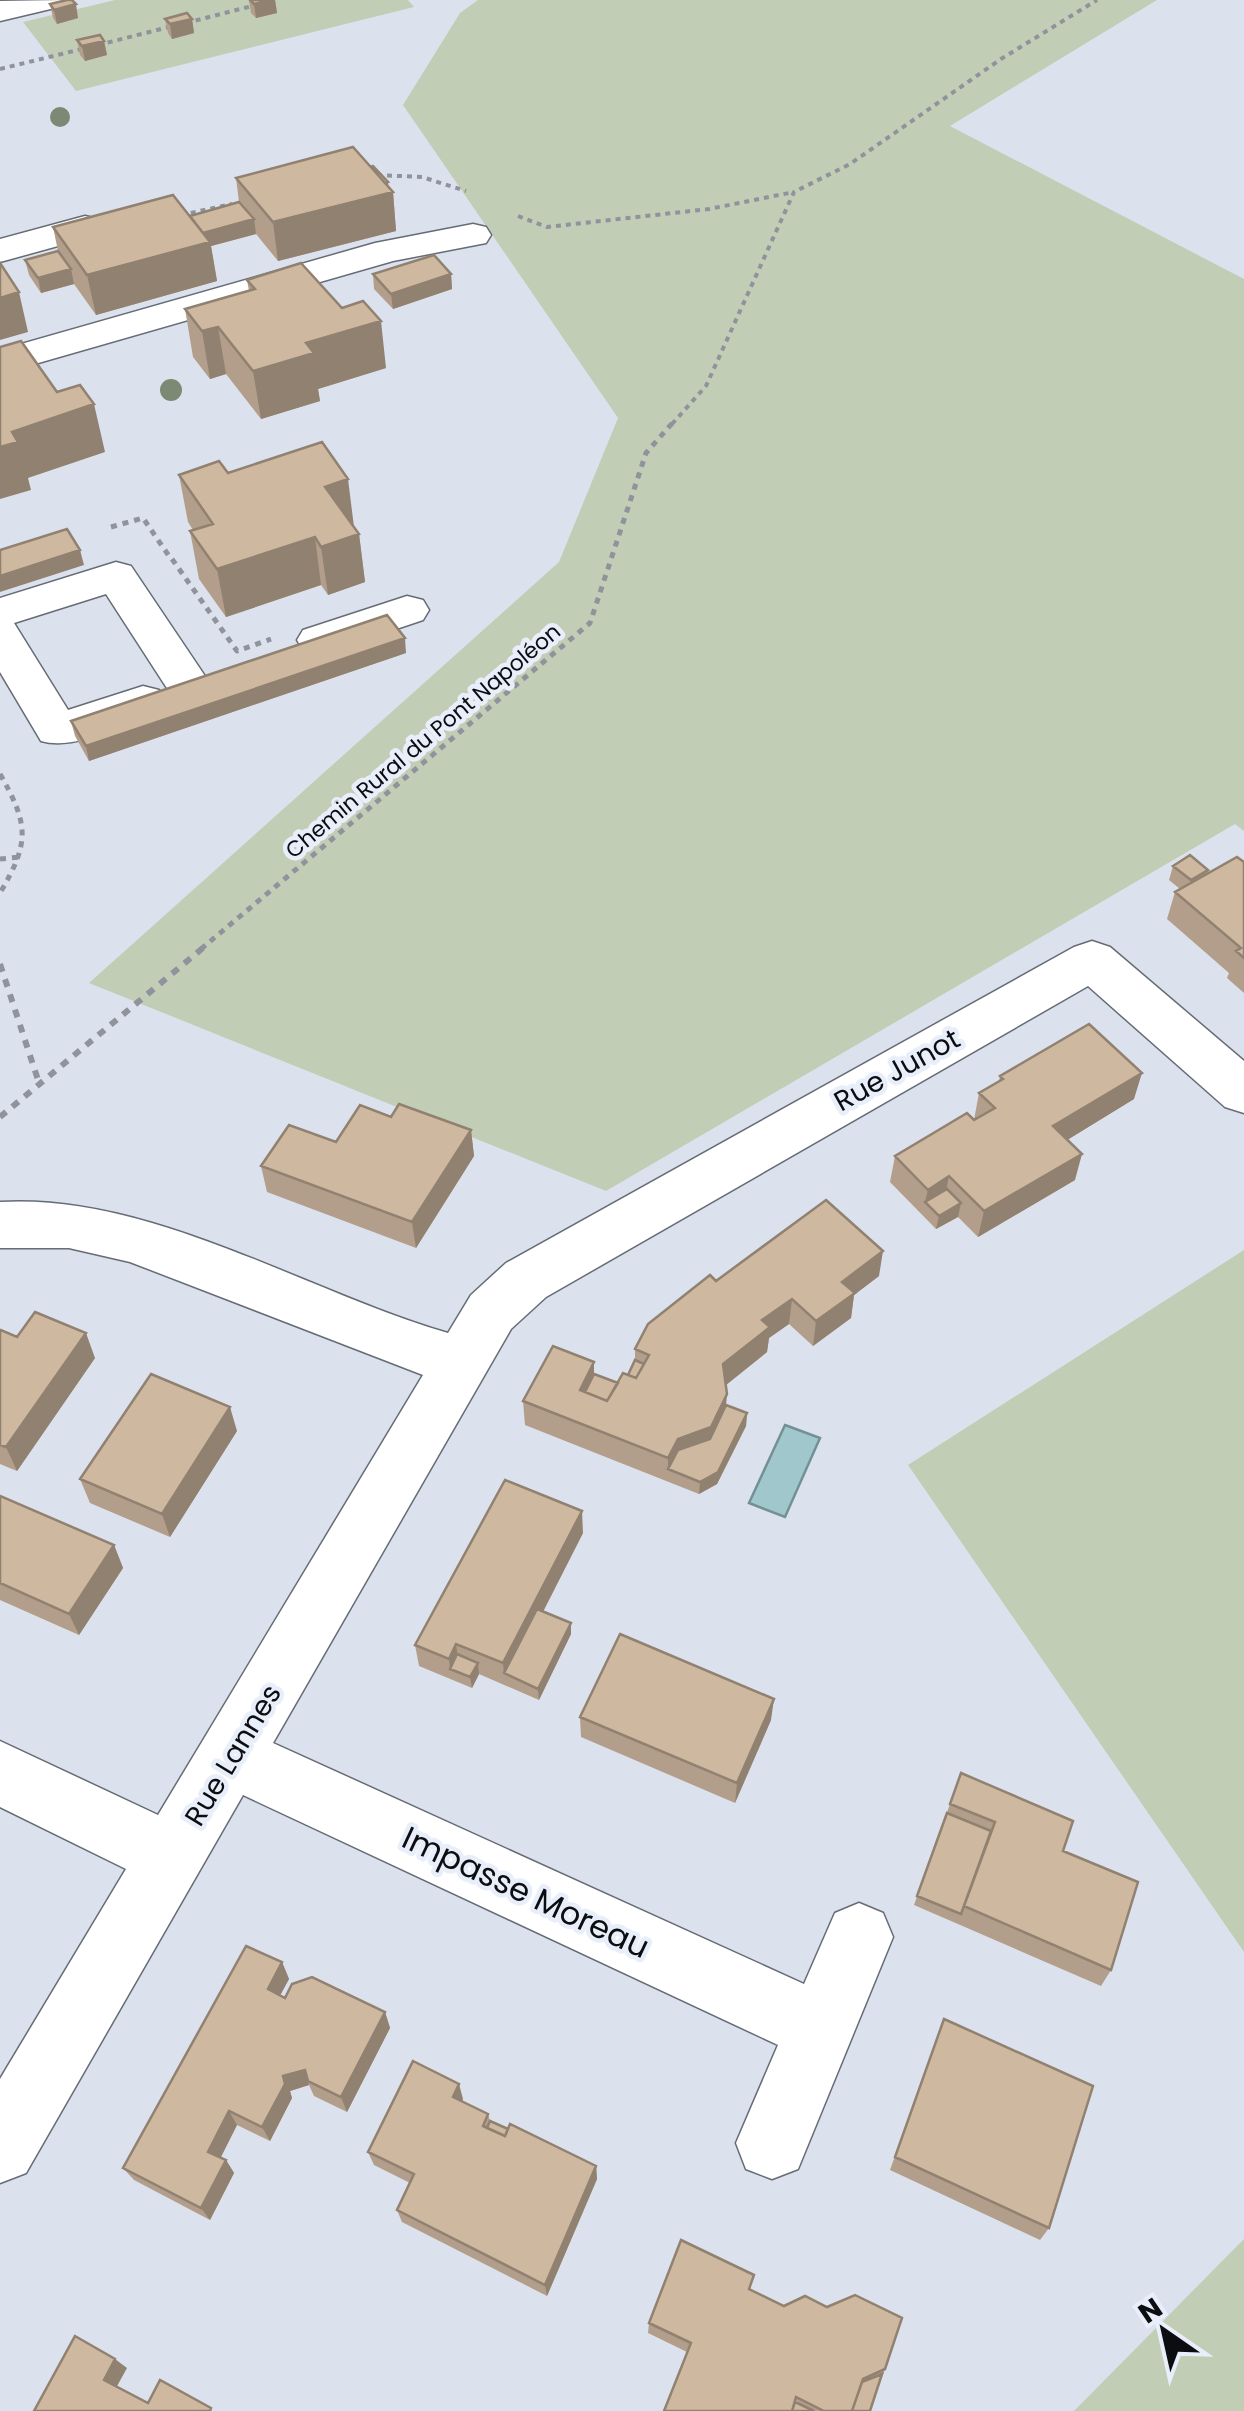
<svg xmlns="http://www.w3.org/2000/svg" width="1244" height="2411" viewBox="0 0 1244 2411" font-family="Poppins,sans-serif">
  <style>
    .green { fill: #c2cdb6 }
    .water { fill: #a0c8cc; stroke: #739094; stroke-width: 2.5 }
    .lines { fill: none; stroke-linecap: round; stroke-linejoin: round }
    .minor-casing { stroke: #666c75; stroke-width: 3 }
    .path-far2 { stroke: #8e939c; stroke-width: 4; stroke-dasharray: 5 5; stroke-linecap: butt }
    .path-far1 { stroke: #8e939c; stroke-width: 5; stroke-dasharray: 6 6; stroke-linecap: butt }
    .path { stroke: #8e939c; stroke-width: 6; stroke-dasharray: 8 8; stroke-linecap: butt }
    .minor { fill: #fff; fill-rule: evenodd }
    .tree { fill: #7b8975 }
    .wall { fill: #b29e8a }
    .shaded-wall { fill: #918170 }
    .building { fill: #cfb8a0; stroke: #918170; stroke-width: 2.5 }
    .labels { text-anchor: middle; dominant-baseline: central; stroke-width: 9; stroke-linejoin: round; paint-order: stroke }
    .far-street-label { font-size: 22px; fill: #0b0d11; stroke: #e8effa }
    .street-label { font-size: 28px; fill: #0b0d11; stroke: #e8effa }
    .near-street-label { font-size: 32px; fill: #0b0d11; stroke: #e8effa }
  </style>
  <rect width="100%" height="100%" fill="#dbe2ed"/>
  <path class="green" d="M115 0H408L414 7 76 91 23 22Z
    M478 0H1157L950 126 1244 279V831L1235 824 606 1191 89 983 559 562 618 418 403 105 460 13Z
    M1244 1250V1952L908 1465Z
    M1244 2239V2411H1074Z"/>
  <path class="water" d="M785 1425 820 1438 785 1517 749 1503Z"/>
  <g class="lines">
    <g class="minor-casing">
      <path id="minor" d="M64 0 59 7 0 21V1Z
        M85 216 98 219 103 227 98 235 0 262V239Z
        M473 224 486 227 491 235 486 243 393 261 0 374V350L375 243Z
        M116 562 131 566 211 685 204 696 188 700 172 696 106 594 14 623 68 710 143 686 159 690 166 701 159 712C125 724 76 751 41 741L0 672V598Z
        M407 596 423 600 429 610 423 620 319 655 303 650 297 640 303 630Z
        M1092 941 1110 947 1244 1061V1113L1225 1107 1088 986 546 1297 511 1329 273 1743 804 1984 835 1913 859 1903 883 1913 893 1937 798 2169 772 2179 746 2169 736 2143 778 2045 243 1795 26 2173 0 2183V2079L126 1869 0 1807V1741L158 1815 423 1375 130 1262 69 1248H0V1202C151 1193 304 1291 448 1333L471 1295 506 1263 1074 947Z"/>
    </g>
    <path class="path-far2" d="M186 23 256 5
      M98 45 173 26
      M0 69 86 48
      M377 175 422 177 466 191
      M181 215 232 204
      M518 216 547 227 709 209 794 192
      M672 424 706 386 794 192 850 164 1001 59 1097 0"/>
    <path class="path-far1" d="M111 527 143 518 171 559
      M172 559 237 651 271 639
      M0 774C29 825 30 842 0 893
      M0 859 21 857
      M201 949 590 623 646 453 674 421"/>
    <path class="path" d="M0 964 40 1086
      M0 1117 204 947"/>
    <use href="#minor" class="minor"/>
  </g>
  <g class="tree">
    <circle cx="60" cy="117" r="10"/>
    <circle cx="171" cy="390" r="11"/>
  </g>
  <path class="wall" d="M249 0H275L277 13 256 18 251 13Z
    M50 4 78 18 57 24 53 18Z
    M165 19H192L194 33 172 39 168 33Z
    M77 40 104 41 107 55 85 61 80 55Z
    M371 167 388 182V187L393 192 396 231 278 261 256 234 211 246 217 281 96 315 74 284 41 293 29 275 25 260 58 251 53 227 190 216 239 202 236 178Z
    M373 274H451L452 289 393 309 374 289Z
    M247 280 386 368 318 389 320 401 261 419 226 374 210 379 193 357 185 309 249 291Z
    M228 473 354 526 359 534 365 582 328 595 321 585 226 617 199 579 190 531 193 530 188 522 179 475Z
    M406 653 89 761 75 736 71 721Z
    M1244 862V993L1227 978 1229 973 1167 919 1175 892 1180 889 1169 880 1173 866 1208 870 1207 874Z
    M1000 1076 1134 1099 1067 1140 1075 1180 978 1237 958 1217 936 1229 890 1182 895 1156 974 1120 979 1093 999 1082Z
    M471 1130 474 1156 416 1248 267 1192 261 1166 336 1142Z
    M879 1276 854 1295 851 1318 813 1346 789 1324 769 1338 767 1352 726 1385V1405L747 1413 746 1426 717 1484 699 1494 525 1425 523 1401 594 1362V1374L618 1383 628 1375 635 1360V1349L716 1281Z
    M0 1332 95 1358 17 1471 0 1464Z
    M237 1431 170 1537 90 1503 80 1479Z
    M0 1496 114 1545 123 1568 79 1635 0 1600Z
    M583 1533 543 1612 571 1623V1634L539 1700 479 1674 472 1688 419 1666 415 1645Z
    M580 1717 771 1720 735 1803 581 1737Z
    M950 1804 1063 1851 1111 1970 1101 1986 914 1905Z
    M282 1962 289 1979 280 1995 285 1998 385 2012 390 2028 347 2112 314 2096 309 2085 290 2091 292 2098 270 2141 237 2125 220 2158 226 2160 234 2173 210 2220 134 2180 123 2168Z
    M944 2019 1049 2228 1040 2240 890 2170Z
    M463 2099 462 2101 488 2114 490 2121 596 2166 597 2179 547 2296 402 2222 397 2210 410 2183 374 2165 368 2152Z
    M750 2289 885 2369 870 2411H664L687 2352 648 2333 649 2323Z"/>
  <path class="shaded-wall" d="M270 0H275L277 13 256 18 254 4Z
    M76 4 78 18 57 24 54 10Z
    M192 19 194 33 172 39 170 24Z
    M104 41 107 55 85 61 82 46Z
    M388 182 389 193 393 192 396 231 278 261 273 222Z
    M254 219 256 234 211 246 217 281 96 315 87 275 191 236Z
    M71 269 74 284 41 293 38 278Z
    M451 274 452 289 393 309 391 294Z
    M19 292 28 332 0 340V298Z
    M381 321 386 368 318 389 320 401 261 419 253 371 306 343Z
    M218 327 226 374 210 379 202 331Z
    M94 404 105 452 28 478 31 490 0 499V447L12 432Z
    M348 479 354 527 325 487Z
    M359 534 365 582 328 595 321 547Z
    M315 537 321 585 226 617 217 569Z
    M80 550 84 565 0 592V576Z
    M405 638 406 653 89 761 86 746Z
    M1142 1073 1134 1099 1046 1153 1053 1126Z
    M471 1130 474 1156 416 1248 412 1222Z
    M1082 1154 1075 1180 978 1237 984 1211Z
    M949 1176 944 1202H925L928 1190Z
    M961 1203 958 1217 936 1229 939 1216Z
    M883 1251 879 1276 854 1295 851 1318 813 1346 816 1321 842 1282Z
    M792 1299 789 1324 769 1338 767 1352 721 1389 723 1364 762 1320Z
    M86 1333 95 1358 17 1471 6 1447Z
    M594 1362V1386L586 1404 580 1390Z
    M727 1394 725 1418 710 1451 668 1469V1458L678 1439Z
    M230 1407 237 1431 170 1537 162 1514Z
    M747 1413 746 1426 717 1484 699 1494 700 1482Z
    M582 1511 583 1533 510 1676 504 1673 503 1663Z
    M114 1545 123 1568 79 1635 69 1614Z
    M571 1623V1634L539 1700 538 1689Z
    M456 1644 459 1665 450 1669 449 1659Z
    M478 1663 479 1674 472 1688 470 1677Z
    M774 1699 771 1720 735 1803 737 1783Z
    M282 1962 289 1979 275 2005 268 1989Z
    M385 2012 390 2028 347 2112 341 2097Z
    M305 2070 309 2085 290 2091 292 2098 270 2141 262 2127 283 2076Z
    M459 2084 463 2099 457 2111 453 2097Z
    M229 2111 237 2125 217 2165 208 2152Z
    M226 2160 234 2173 210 2220 201 2208Z
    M596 2166 597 2179 547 2296 545 2285Z
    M115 2359 127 2368 116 2388 104 2380Z"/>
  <path class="building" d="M67 0H72L76 4 54 10 50 4Z
    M250 0H270L254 4Z
    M187 13 192 19 170 24 165 19Z
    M100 35 104 41 82 46 77 40Z
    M353 147 393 192 273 222 236 178Z
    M373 166 388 182 385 183 371 167Z
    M173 195 210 242 87 275 53 227Z
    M239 202 254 219 203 233 190 216Z
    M58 251 71 269 38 278 25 260Z
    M434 255 451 274 391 294 373 274Z
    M0 263 19 292 0 298Z
    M301 263 342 308 363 301 381 321 306 343 314 353 253 371 218 327 202 331 185 309 255 289 247 280Z
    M21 341 57 392 80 385 94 404 12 432 18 442 0 447V347Z
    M322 442 348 479 325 487 359 534 321 547 315 537 217 569 190 531 213 524 179 475 219 461 228 473Z
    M67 529 80 550 0 576V550Z
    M387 615 405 638 86 746 71 721Z
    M1190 855 1208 870 1191 880 1173 866Z
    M1237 857 1244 862V958L1236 951 1241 948 1175 892Z
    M1089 1024 1142 1073 1053 1126 1082 1154 984 1211 949 1176 928 1190 895 1156 967 1113 974 1120 995 1108 979 1093 1003 1079 1000 1076Z
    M399 1104 471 1130 412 1222 261 1166 289 1125 336 1142 360 1105 391 1117Z
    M947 1189 961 1203 939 1216 925 1202Z
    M826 1200 883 1251 842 1282 855 1293 816 1321 792 1299 762 1320 770 1327 723 1364 727 1394 711 1427 678 1439 668 1458 523 1401 553 1346 594 1362 580 1390 607 1401 623 1373 636 1378 649 1355 635 1349 648 1324 710 1275 716 1281Z
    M35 1312 86 1333 6 1447 0 1445V1332L1 1330 17 1337Z
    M635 1360 644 1364 636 1378 628 1375Z
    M151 1374 230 1407 162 1514 80 1479Z
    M594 1374 618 1383 607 1401 585 1392Z
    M726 1405 747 1413 718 1472 700 1482 668 1469 678 1450 710 1439Z
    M505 1480 582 1511 503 1663 456 1644 449 1659 415 1645Z
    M0 1496 114 1545 69 1614 0 1583Z
    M537 1609 571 1623 538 1689 504 1673Z
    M620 1634 774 1699 737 1783 580 1717Z
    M457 1654 478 1663 470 1677 450 1669Z
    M961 1773 1073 1821 1063 1851 1138 1882 1111 1970 964 1906 995 1822 950 1804Z
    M947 1813 991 1831 961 1914 917 1896Z
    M246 1946 282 1962 268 1989 285 1998 292 1984 312 1977 385 2012 341 2097 308 2081 305 2070 283 2076 285 2084 262 2127 229 2111 208 2152 226 2160 201 2208 123 2168Z
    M944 2019 1093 2086 1049 2228 895 2157Z
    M413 2061 459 2084 453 2097 488 2114 483 2126 505 2136 510 2124 596 2166 545 2285 397 2210 414 2174 368 2152Z
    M490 2121 508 2129 505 2136 487 2128Z
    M681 2240 754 2275 749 2289 784 2306 805 2296 827 2307 855 2295 902 2318 885 2369 863 2379 852 2411H824L796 2397 792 2411H664L691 2343 649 2323Z
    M75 2336 115 2359 104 2380 148 2403 160 2380 211 2408 210 2411H34Z
    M882 2374 870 2411H852L862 2382Z
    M795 2402 814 2411H792Z"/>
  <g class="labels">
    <g class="far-street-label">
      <text transform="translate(423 741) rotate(-40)">Chemin Rural du Pont Napoléon</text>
    </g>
    <g class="street-label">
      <text transform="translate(897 1070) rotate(-29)">Rue Junot</text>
      <text transform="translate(233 1755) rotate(-59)">Rue Lannes</text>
    </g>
    <g class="near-street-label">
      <text transform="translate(526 1892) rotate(25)">Impasse Moreau</text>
    </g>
  </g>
  <g transform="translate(1164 2331) rotate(326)" stroke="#e8effa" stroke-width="8" paint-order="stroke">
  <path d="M0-8L18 38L0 25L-18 38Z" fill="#0b0d11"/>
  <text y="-15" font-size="28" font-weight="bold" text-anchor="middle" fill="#0b0d11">N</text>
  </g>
</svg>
